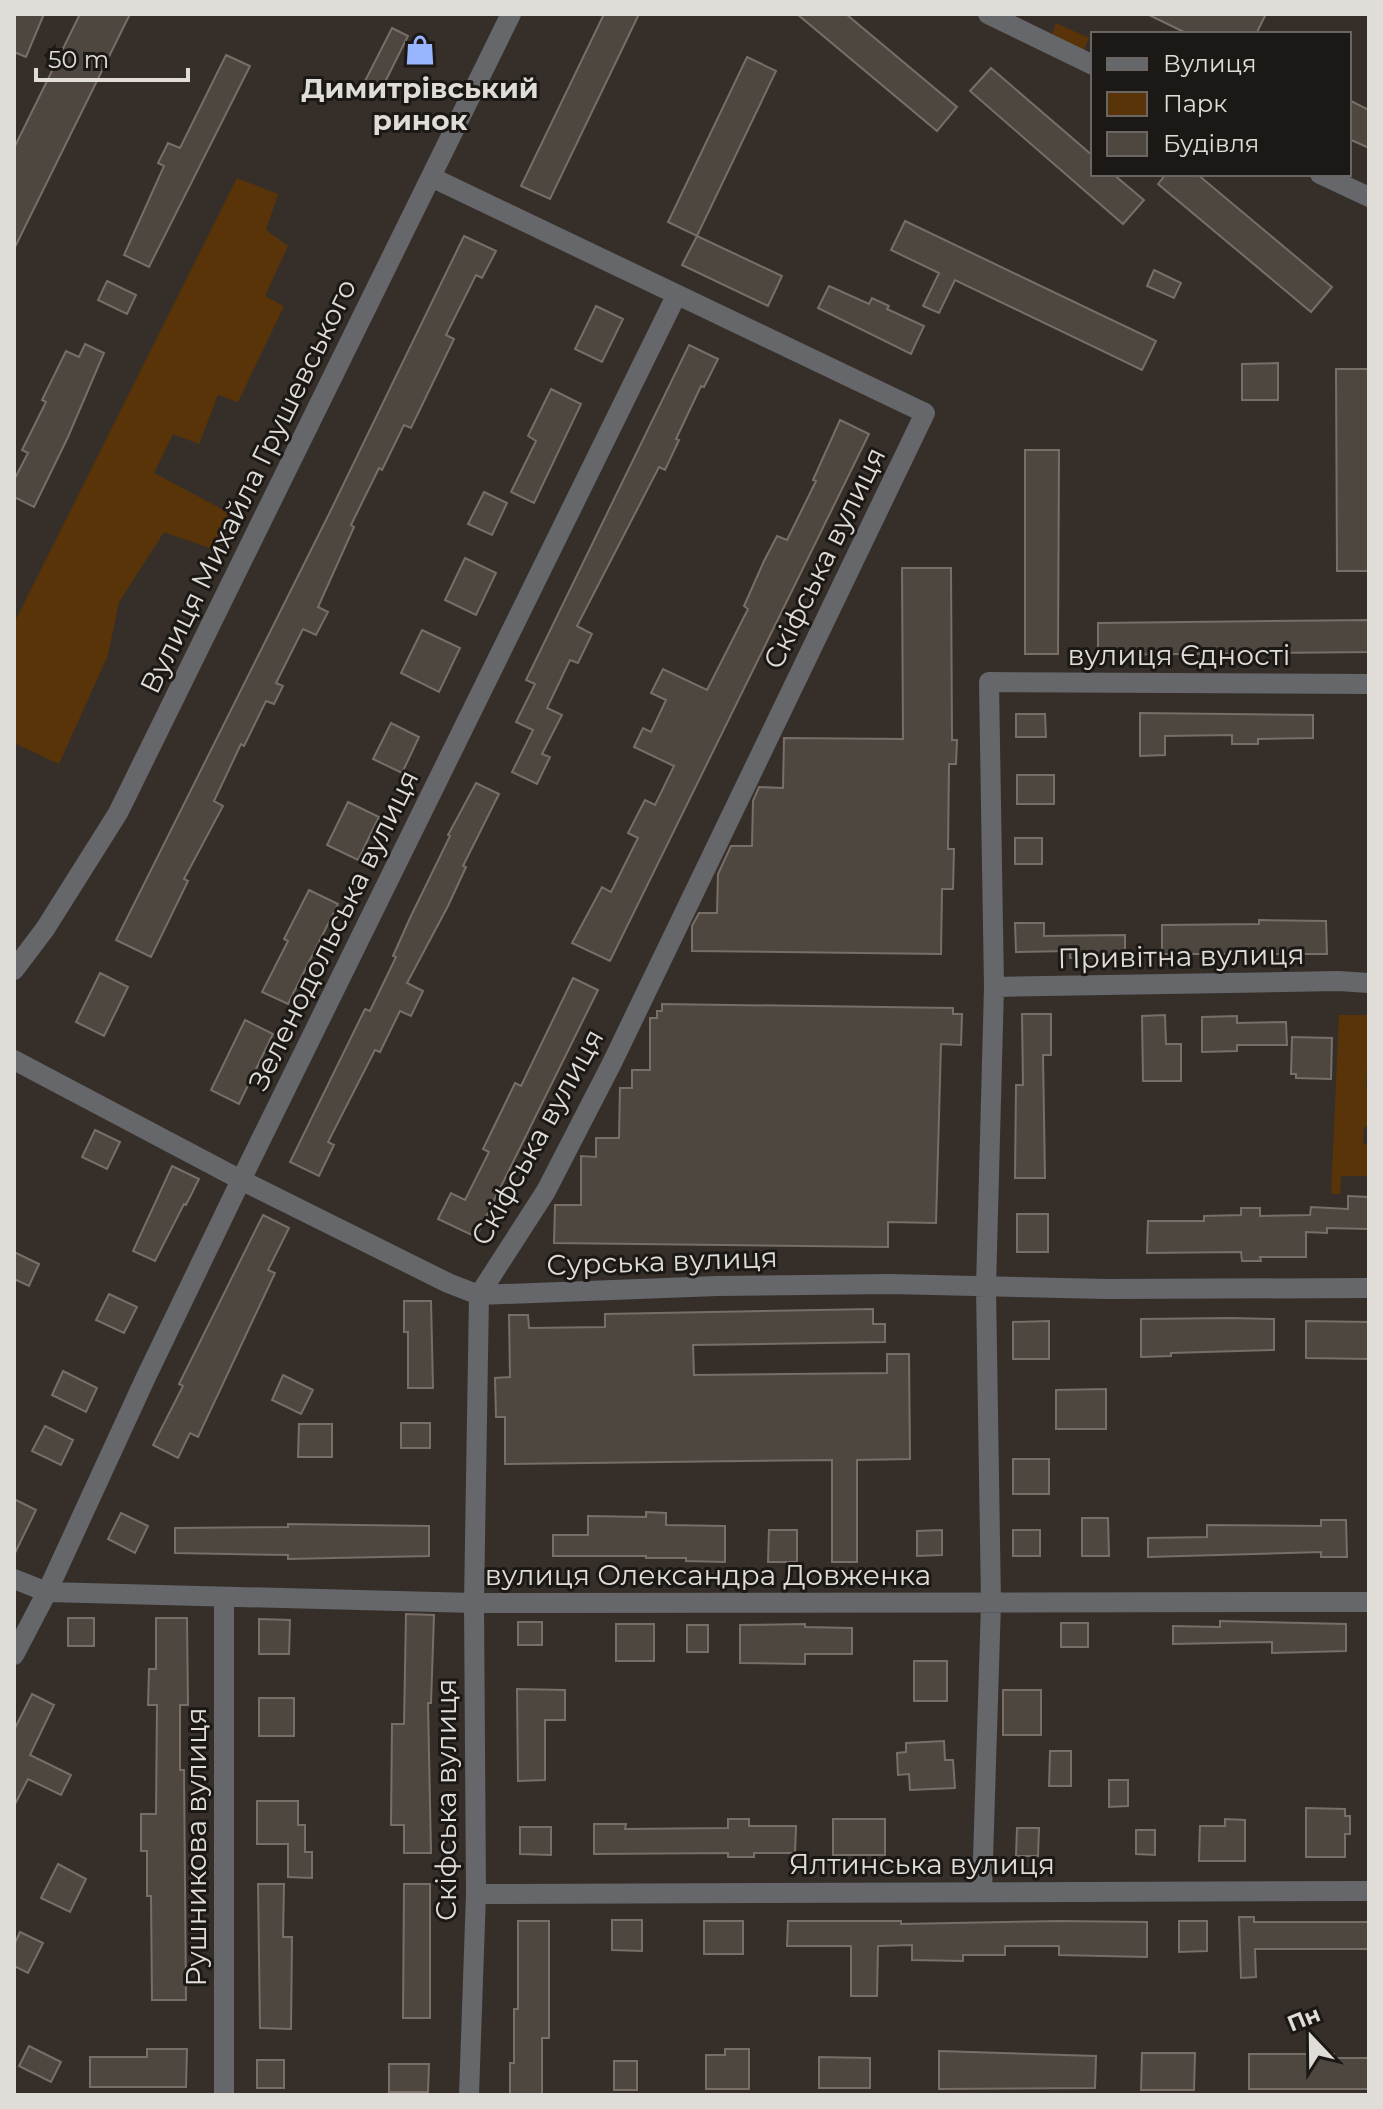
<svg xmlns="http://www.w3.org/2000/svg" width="1383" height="2109" viewBox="0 0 1383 2109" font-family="Montserrat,sans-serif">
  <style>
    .green { fill: #593409 }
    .building { fill: #4e4740; stroke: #766e67; stroke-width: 2 }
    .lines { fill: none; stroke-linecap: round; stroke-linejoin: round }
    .minor { stroke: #65676b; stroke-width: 20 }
    .labels { text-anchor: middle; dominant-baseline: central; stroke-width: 6; stroke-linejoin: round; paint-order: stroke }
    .poi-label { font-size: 28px; font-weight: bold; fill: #e0dcd8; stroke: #1b1815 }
    .street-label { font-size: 28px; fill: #e0dcd8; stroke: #1b1815 }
  </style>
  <rect width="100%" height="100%" fill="#362f29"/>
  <path class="green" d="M1056 23 1089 38 1084 50 1052 34Z
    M237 178 278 194 266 230 288 246 265 296 284 306 238 402 218 395 199 444 173 434 154 473 235 516 218 551 164 532 119 602 108 655 59 764 14 743V623Z
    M1339 1015H1369L1366 1087H1369V1126L1364 1127 1363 1144 1368 1145V1176H1341L1340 1194H1331Z"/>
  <path class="building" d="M14 14H44L26 57 14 52Z
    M80 14H130L14 249V148Z
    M604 14H639L550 199 521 186Z
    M797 14H846L957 107 937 131Z
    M1147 14H1266L1256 34H1188Z
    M392 28 408 36 381 90 365 81Z
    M226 55 250 66 149 267 124 255 164 166 158 163 168 143 180 148Z
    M747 57 776 71 697 236 668 222Z
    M991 68 1093 156V174H1113L1144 200 1123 224 970 91Z
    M1349 100 1369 110V148L1349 139Z
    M1166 174H1197L1332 287 1311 312 1158 184Z
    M905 221 1156 341 1142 370 955 280 939 313 923 306 939 273 891 250Z
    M464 236 496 251 482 278 476 275 446 335 454 339 411 428 404 425 382 470 379 468 351 525 354 527 318 607 328 612 316 635 303 629 276 683 283 686 274 704 266 701 244 746 241 744 214 801 223 806 184 879 188 881 151 957 116 940 329 514Z
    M697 236 782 276 768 306 682 265Z
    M1154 270 1181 283 1174 298 1147 286Z
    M107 281 136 295 127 314 98 300Z
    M829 286 869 304 872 298 889 306 887 309 924 326 911 354 818 308Z
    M596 306 623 319 602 362 575 349Z
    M85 344 104 353 68 437 34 507 14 497V480L28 453 22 450 46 402 42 400 66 351 79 357Z
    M689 345 718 359 704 387 701 386 676 439 679 440 665 470 659 467 577 626 592 634 578 663 570 660 547 708 562 715 542 754 550 757 537 784 512 772 533 730 516 722 535 684 526 680Z
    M1278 363V400H1242V364Z
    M1336 369H1368L1369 571H1337Z
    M551 389 581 404 534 503 511 492 536 441 528 436Z
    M840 420 869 434 610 961 572 943 602 887 611 892 638 838 628 833 645 800 655 805 674 766 634 747 643 728 651 732 666 700 651 693 663 669 707 690 748 609 744 606 764 561 777 536 787 540 816 481 813 480Z
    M1025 450H1059L1058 654H1025Z
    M484 492 507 503 492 535 468 524Z
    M465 558 496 573 476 615 445 600Z
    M902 568H951L952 740H957L956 764H949L948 849H954L953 889H942L941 954 692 951V926L699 913H717L718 874 731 846H752L753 801 759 787 783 788 784 738 903 739Z
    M1369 620V652L1098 655V623Z
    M422 630 460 648 439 692 401 673Z
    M1140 713 1313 715V738L1258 739V744H1232V735L1165 736V755L1140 756Z
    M1016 714H1045L1046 737H1016Z
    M391 723 419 737 402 773 373 759Z
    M1017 775H1054V804H1017Z
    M476 783 499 794 463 866 466 867 448 906 407 983 423 991 411 1016 400 1011 380 1052 375 1050 328 1142 334 1145 319 1176 290 1162 365 1009 370 1011 396 957 393 956 410 918 450 836 448 835Z
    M348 802 379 817 358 860 327 845Z
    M1015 838H1042V864H1015Z
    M309 890 338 904 288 1004 262 992 288 941 284 939Z
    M1259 920 1326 921 1327 954H1162V925L1259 924Z
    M1015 923H1044V936L1125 935V957L1070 958V951L1016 952Z
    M100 973 128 987 104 1036 76 1022Z
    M573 978 598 990 476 1237 438 1219 451 1193 465 1200 489 1152 483 1149 503 1108 515 1083 521 1086Z
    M662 1004 953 1008V1014H962L961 1045 941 1044 936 1223 888 1222V1247L554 1243 555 1205H581V1156L596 1157V1138H619L620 1088H632V1070H650V1018H657V1011H662Z
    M1022 1014H1051V1055H1043L1045 1178H1015L1016 1085H1023Z
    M1165 1015 1166 1044H1181V1081H1143L1142 1016Z
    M1237 1016V1023L1286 1022 1287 1045H1237V1051L1202 1052V1017Z
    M245 1020 273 1034 239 1104 211 1090Z
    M1292 1037 1332 1038 1331 1079 1296 1078V1074H1291Z
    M95 1130 120 1142 107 1169 82 1157Z
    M172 1166 199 1179 186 1205 184 1204 155 1261 133 1251Z
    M1348 1196 1369 1197V1229L1327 1228V1233L1306 1232V1257H1260L1261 1261H1242L1241 1252 1147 1253 1148 1221H1204V1216L1241 1215V1208H1260V1216L1310 1215 1311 1207 1348 1209Z
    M1017 1214H1048V1252H1017Z
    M263 1215 289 1228 268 1270 275 1273 198 1437 190 1433 178 1458 153 1445 183 1386 179 1384Z
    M14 1252 39 1264 29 1286 14 1279Z
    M109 1294 137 1307 124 1333 96 1320Z
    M404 1301H431L433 1388H408V1332H404Z
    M873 1309V1324H885V1342L693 1345 694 1375 887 1373V1354H909L910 1459 857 1460V1562H832V1460L505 1464V1417H496L495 1378 510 1377 509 1315H528L529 1328 605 1327V1314Z
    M1231 1318 1274 1319V1350L1171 1353V1356L1141 1357V1319Z
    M1049 1321V1359H1013V1322Z
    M1306 1321 1369 1322V1359L1306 1358Z
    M63 1371 97 1388 86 1412 52 1395Z
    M283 1375 313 1390 301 1414 272 1400Z
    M1106 1389V1429H1056V1390Z
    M401 1423H430V1448H401Z
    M299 1424H332V1457H298Z
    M45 1426 73 1440 61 1465 32 1451Z
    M1013 1459H1049V1494H1013Z
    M14 1499 36 1510 14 1555Z
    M646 1512 666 1513V1525L725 1526V1562L686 1561V1558H646V1556H553V1535H588V1516L646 1517Z
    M121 1513 148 1526 135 1553 108 1539Z
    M1082 1518H1108L1109 1556H1082Z
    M1321 1520H1346L1347 1557H1321V1552L1148 1557V1538L1207 1537V1525L1321 1526Z
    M288 1524 429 1526V1556L288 1559V1555L175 1553V1528L288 1527Z
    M769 1530H797V1562H768Z
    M942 1530V1555L917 1556V1531Z
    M1013 1530H1040V1556H1013Z
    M406 1614 434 1615 431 1703H428L431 1853H404V1825H391L392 1724H404Z
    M68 1618H94V1646H68Z
    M156 1618H187L188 1705H180V1770H184L186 2000H152L151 1896H147V1851H141V1814H156L157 1705H148L149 1669H156Z
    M259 1619 290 1620 289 1654H259Z
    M1220 1621 1346 1624V1651L1272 1653V1642L1173 1644V1626L1220 1627Z
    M518 1622H542V1645H518Z
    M1061 1623H1088V1647H1061Z
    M616 1624H654V1661H616Z
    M805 1624V1627L852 1628V1654H805V1664L740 1663V1625Z
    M687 1625H708V1652H687Z
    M914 1661H947V1701H914Z
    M517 1689 565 1690V1720H545V1780L518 1781Z
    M1003 1690H1041V1735H1003Z
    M32 1694 54 1705 30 1755 71 1775 61 1795 28 1779 14 1806V1730Z
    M259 1698H294V1736H259Z
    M944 1741 945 1760H953L955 1788 910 1790 909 1774 898 1775 897 1753 906 1752V1743Z
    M1050 1751H1071V1786H1049Z
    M1109 1780H1128V1806L1109 1807Z
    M257 1801H298V1825H305V1852H312V1878L288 1877V1844H257Z
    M1306 1808 1345 1809V1816H1350V1834H1345V1857H1306Z
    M728 1819H749V1826H796L795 1853H754V1857H728V1853L594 1854V1824H626L625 1829 728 1828Z
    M833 1819H885V1855H833Z
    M1225 1819 1245 1820V1861H1199L1200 1826H1225Z
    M520 1827H551V1855L520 1854Z
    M1017 1828H1039L1038 1856H1016Z
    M1136 1830H1155V1855L1136 1854Z
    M58 1864 86 1879 70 1912 41 1898Z
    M258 1884H284L283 1937H292L291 2029 260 2028Z
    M404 1884H430V2018H403Z
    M1239 1917H1254V1922H1369V1949H1255L1256 1977 1241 1978Z
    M612 1920H642V1951L612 1950Z
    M518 1921H549V2038H542V2095H510V2063H514V2009H518Z
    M704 1921H743V1954H704Z
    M788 1921H901V1924L1059 1921 1147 1922V1957L1059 1955V1946H1005V1955H963V1961L912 1960V1945L878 1946 877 1996H851V1946H787Z
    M1179 1921H1207V1951L1179 1952Z
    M20 1932 43 1943 28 1973 14 1966V1945Z
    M29 2046 61 2062 51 2082 19 2066Z
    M147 2049H187L186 2087H90V2057H147Z
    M725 2049H749V2089H706V2055H725Z
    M939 2051 1096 2056 1095 2088 939 2089Z
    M1142 2053H1195L1194 2090H1141Z
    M1249 2054H1334V2058H1369V2089H1249Z
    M819 2057 870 2058V2088H819Z
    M257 2060H284V2088H257Z
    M614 2061H637V2090H614Z
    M389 2064H429L428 2092H389Z"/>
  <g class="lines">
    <path class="minor" d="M988 14 1093 65
      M1320 174 1369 197
      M431 177 925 413 612 1063 546 1191 479 1295 474 1603 476 1894 469 2095
      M14 970 45 929 118 813 511 14
      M994 987 1338 981 1369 983
      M14 1060 241 1180 448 1283 479 1295 717 1286 890 1284 1107 1289 1369 1288
      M14 1579 47 1592 474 1603 1369 1602
      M14 1655 47 1592 146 1377 241 1180 676 296
      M982 1891 991 1603 986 1287 994 987 989 682 1369 684
      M476 1894 1369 1891
      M224 2095V1598"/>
  </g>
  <defs>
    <g id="shop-bare" transform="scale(2.4)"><path d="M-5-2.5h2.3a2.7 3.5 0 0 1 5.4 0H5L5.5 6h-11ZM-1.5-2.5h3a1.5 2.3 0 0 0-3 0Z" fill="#99b5fd" stroke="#1b1815" stroke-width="2.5" paint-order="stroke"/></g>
  </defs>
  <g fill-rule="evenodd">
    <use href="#shop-bare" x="420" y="50"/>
  </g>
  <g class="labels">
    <g class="poi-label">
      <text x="420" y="88">Димитрівський<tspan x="420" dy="32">ринок</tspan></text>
    </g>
    <g class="street-label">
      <text transform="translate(248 486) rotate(-64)">Вулиця Михайла Грушевського</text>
      <text transform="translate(824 558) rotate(-64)">Скіфська вулиця</text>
      <text x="1179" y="655">вулиця Єдності</text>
      <text transform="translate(333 930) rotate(-64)">Зеленодольська вулиця</text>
      <text transform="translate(1181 956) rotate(-1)">Привітна вулиця</text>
      <text transform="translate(537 1137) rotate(-61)">Скіфська вулиця</text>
      <text transform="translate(662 1261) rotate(-2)">Сурська вулиця</text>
      <text x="708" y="1575">вулиця Олександра Довженка</text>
      <text transform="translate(446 1800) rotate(-90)">Скіфська вулиця</text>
      <text transform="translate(196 1847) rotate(-90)">Рушникова вулиця</text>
      <text x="922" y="1864">Ялтинська вулиця</text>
    </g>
  </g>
  <rect width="1383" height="2109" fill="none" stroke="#e0dcd8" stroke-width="32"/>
  <rect x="1091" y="32" width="260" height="144" fill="#1b1815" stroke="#6a6663" stroke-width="2"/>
  <rect x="1107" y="58" width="40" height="12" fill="#65676b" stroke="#6a6663" stroke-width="2"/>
  <text x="1163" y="72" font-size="24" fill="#e0dcd8">Вулиця</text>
  <rect x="1107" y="92" width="40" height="24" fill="#593409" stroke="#6a6663" stroke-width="2"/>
  <text x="1163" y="112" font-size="24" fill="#e0dcd8">Парк</text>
  <rect x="1107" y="132" width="40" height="24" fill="#4e4740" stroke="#6a6663" stroke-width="2"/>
  <text x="1163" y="152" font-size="24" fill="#e0dcd8">Будівля</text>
  <g transform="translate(1311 2037) rotate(338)" stroke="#1b1815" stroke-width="6" paint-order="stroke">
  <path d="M0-6L14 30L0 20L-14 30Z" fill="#e0dcd8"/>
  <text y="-12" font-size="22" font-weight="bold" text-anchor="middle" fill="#e0dcd8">Пн</text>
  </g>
  <path d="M36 68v12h152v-12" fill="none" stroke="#e0dcd8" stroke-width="4"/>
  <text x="48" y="68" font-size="24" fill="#e0dcd8" stroke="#1b1815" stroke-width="6" paint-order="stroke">50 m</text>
</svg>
